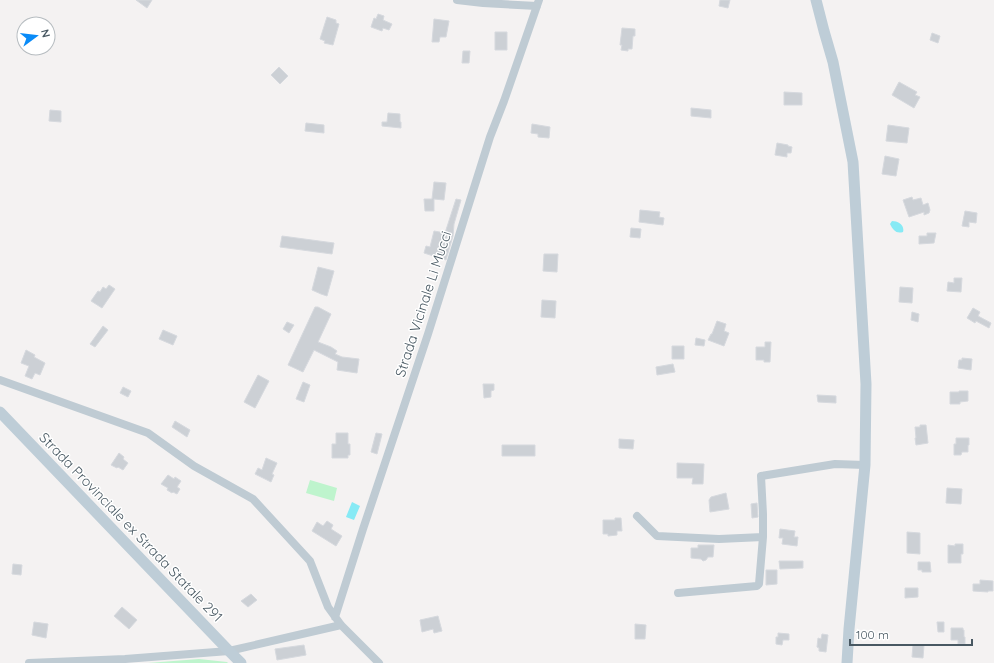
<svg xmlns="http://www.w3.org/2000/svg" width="994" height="663" viewBox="0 0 994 663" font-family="Quicksand,sans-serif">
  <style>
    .green { fill: #bef4cd }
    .water { fill: #87eaf5 }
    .building { fill: #ccd0d5; stroke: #d6d9de }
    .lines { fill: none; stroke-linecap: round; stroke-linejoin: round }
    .street { stroke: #bfcbd3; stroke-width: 8 }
    .secondary { stroke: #becdd7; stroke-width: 11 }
    .labels { text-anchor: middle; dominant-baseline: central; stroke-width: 3; stroke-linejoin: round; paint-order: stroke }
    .street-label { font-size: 14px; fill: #485862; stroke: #fff }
  </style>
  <rect width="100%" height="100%" fill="#f4f2f2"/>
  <path class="green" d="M310 480 337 488 334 501 306 493Z
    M199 659 227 662 228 663H148Z"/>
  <path class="water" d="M892 221C898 221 905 225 903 232 896 234 893 230 890 224Z
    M352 502 360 506 354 520 346 517Z"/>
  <path class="building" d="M136 0H152L147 8Z
    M720 0H730L728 8 719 6Z
    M378 14 384 16 383 20 392 24 389 30 383 28 382 31 371 27 374 18 376 19Z
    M327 17 336 20V23L339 24 333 45 324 43 325 41 320 39Z
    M434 19 449 21 446 37H440L439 42H432Z
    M622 28 635 29V36H633L632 49H628V51L621 50 622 45H620Z
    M495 32H507V50H495Z
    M932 33 940 36 938 43 930 40Z
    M463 51H470L469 63H462Z
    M279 67 288 76 280 84 271 75Z
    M899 82 917 92 915 95 920 97 914 108 892 95Z
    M784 92 802 93V105H784Z
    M691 108 711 110V118L691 116Z
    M50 110 61 111V122L49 121Z
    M388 113 400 114V122H401V128L382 126V122H387Z
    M306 123 324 125V133L305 131Z
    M532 124 550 127 549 138 538 137V134L531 133Z
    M888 125 909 128 907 143 886 141Z
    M777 143 788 145V146L792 147 791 153H787V157L775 155Z
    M885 156 899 159 896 176 882 174Z
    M434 182 446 183 444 200 434 199V211H425L424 199H432Z
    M912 197 913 200 921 198 923 205 928 203 930 210 929 213 924 215V212L909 217 903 200Z
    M456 199 461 200 454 224 453 236 446 260 424 253 426 246 430 247 434 231 445 233Z
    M640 210 660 212 659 217 664 218 663 225 639 222Z
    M965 211 977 213 976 223 969 222V227L962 226Z
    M631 228 641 229 640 238 630 237Z
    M927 233H936L934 243 919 244V236H927Z
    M282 236 334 243 332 254 280 247Z
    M544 254H558L557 272 543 271Z
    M318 267 334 271 327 296 321 294 312 290Z
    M954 278H962L961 292 947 291 948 282 954 283Z
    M109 285 115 289 102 308 91 301 98 291 100 292 103 287 106 289Z
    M900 287 913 288 912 303 899 302Z
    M542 300 556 301 555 318 541 317Z
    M315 307H318L331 314 318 342 331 347 337 351 335 354 342 357 359 359 357 373 337 370 338 362 314 350 303 372 288 365Z
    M973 308 980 312 978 316 991 323 989 328 976 321 975 323 967 318Z
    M912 312 919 314 918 322 911 320Z
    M717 321 726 324 724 331 729 333 724 346 708 340 711 334H712Z
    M287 322 294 325 289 333 283 329Z
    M103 326 108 330 95 347 90 344Z
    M163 330 177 336 173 345 159 339Z
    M696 338 705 340 704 346 695 345Z
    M765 342H771L770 362H764V360H756V347H765Z
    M672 346H684V359H672Z
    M26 350 35 355 34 357 45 363 40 375 35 373 32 379 25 376 29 366 21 363Z
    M962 358 972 359 971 370 958 368 959 360H962Z
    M673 364 675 372 657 375 656 367Z
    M258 375 269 381 255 408 244 402Z
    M303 382 310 385 304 402 296 399Z
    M483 384H494V390L491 391V397L484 398Z
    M123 387 131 391 128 397 120 393Z
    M959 391H968V401L960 402V404H950V392H959Z
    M817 395 836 396V403L818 402Z
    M175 421 190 430 187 437 172 427Z
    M920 425H926L928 443 916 445 915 438H916L915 427H920Z
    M336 433H348V444H350V455H348V458H332V444H336Z
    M376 433 382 434 377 454 371 452Z
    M956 438H969V445H968V452H962L961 455H954V444H956Z
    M619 439 634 440 633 449 619 448Z
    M502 445H535V456H502Z
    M119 453 124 457 123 459 128 463 123 470 118 467 117 468 111 465Z
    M266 458 277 463 272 474 274 475 271 482 255 474 258 468 262 470Z
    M677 463 704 464 703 484H692L693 478H677Z
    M168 475 174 479 175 477 181 481 177 487 180 489 177 494 173 492 172 493 167 490 168 488 161 484Z
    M947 488 962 489 961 504 946 503Z
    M726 493 729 509 710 512 709 500 711 497Z
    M757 503 758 517 752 518 751 504Z
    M615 518H621L622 531H617V535L608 536V534H603V520H615Z
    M327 521 333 525 331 529 342 536 336 546 312 531 317 522 323 526Z
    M780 529 795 531 794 537H798L797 546 782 544 783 538H779Z
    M907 532 920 533V554L907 553Z
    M955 544H963V554H961V563H948V545L955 546Z
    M698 545H714L713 557H708L706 560 703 561 701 559 691 558V548H698Z
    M779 561H803V568L780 569Z
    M918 562H930L931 572H922V570H918Z
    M13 564 22 565 21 575 12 574Z
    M766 570H777V584L766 585Z
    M980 580 993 581V591H988V592L973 591V584H980Z
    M905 588H918V597L905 598Z
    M251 594 257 600 248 607 241 601Z
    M122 607 137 620 129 629 114 616Z
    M438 616 442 631 434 633 433 629 422 632 420 620Z
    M34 622 48 624 46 638 32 635Z
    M937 622H944V632H938Z
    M635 624 646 625 645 639H635Z
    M951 628H963V630H964V637H965V644H958V640H951Z
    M778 633 789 634V640H783L782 645 776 644V637H778Z
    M822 634 828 635 826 652 819 651V648L817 647 818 638 821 639Z
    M304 645 306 655 277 660 275 649Z
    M913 645H924L923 658 912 657Z"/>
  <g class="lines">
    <path class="street" d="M457 0 483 3 537 6
      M0 380 148 433 194 466 253 499 310 561 328 607 341 625 379 663
      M637 516 657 536 719 539 763 537
      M678 593 757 586 759 584 763 537V514L761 476 835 464 865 465
      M335 617 363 529 428 334 490 137 504 101 539 0
      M29 663 125 659 229 651 341 625"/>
    <path class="secondary" d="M816 0 824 31 833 62 853 162 866 384 865 465 849 629 847 663
      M0 412 229 651 241 663"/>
  </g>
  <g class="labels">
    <g class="street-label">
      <text transform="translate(423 304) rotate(-72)">Strada Vicinale Li Mucci</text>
      <text transform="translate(131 527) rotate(46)">Strada Provinciale ex Strada Statale 291</text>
    </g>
  </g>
  <g transform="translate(36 36) rotate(75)"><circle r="19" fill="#ffffff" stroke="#b6bcc0"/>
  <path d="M0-3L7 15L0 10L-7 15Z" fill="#098bf8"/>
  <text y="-6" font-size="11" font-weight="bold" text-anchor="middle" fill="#485862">N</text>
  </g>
  <path d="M850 639v6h122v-6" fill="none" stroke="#485862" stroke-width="2"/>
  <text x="856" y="639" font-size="12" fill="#485862" stroke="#ffffff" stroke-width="3" paint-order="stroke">100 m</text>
</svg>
